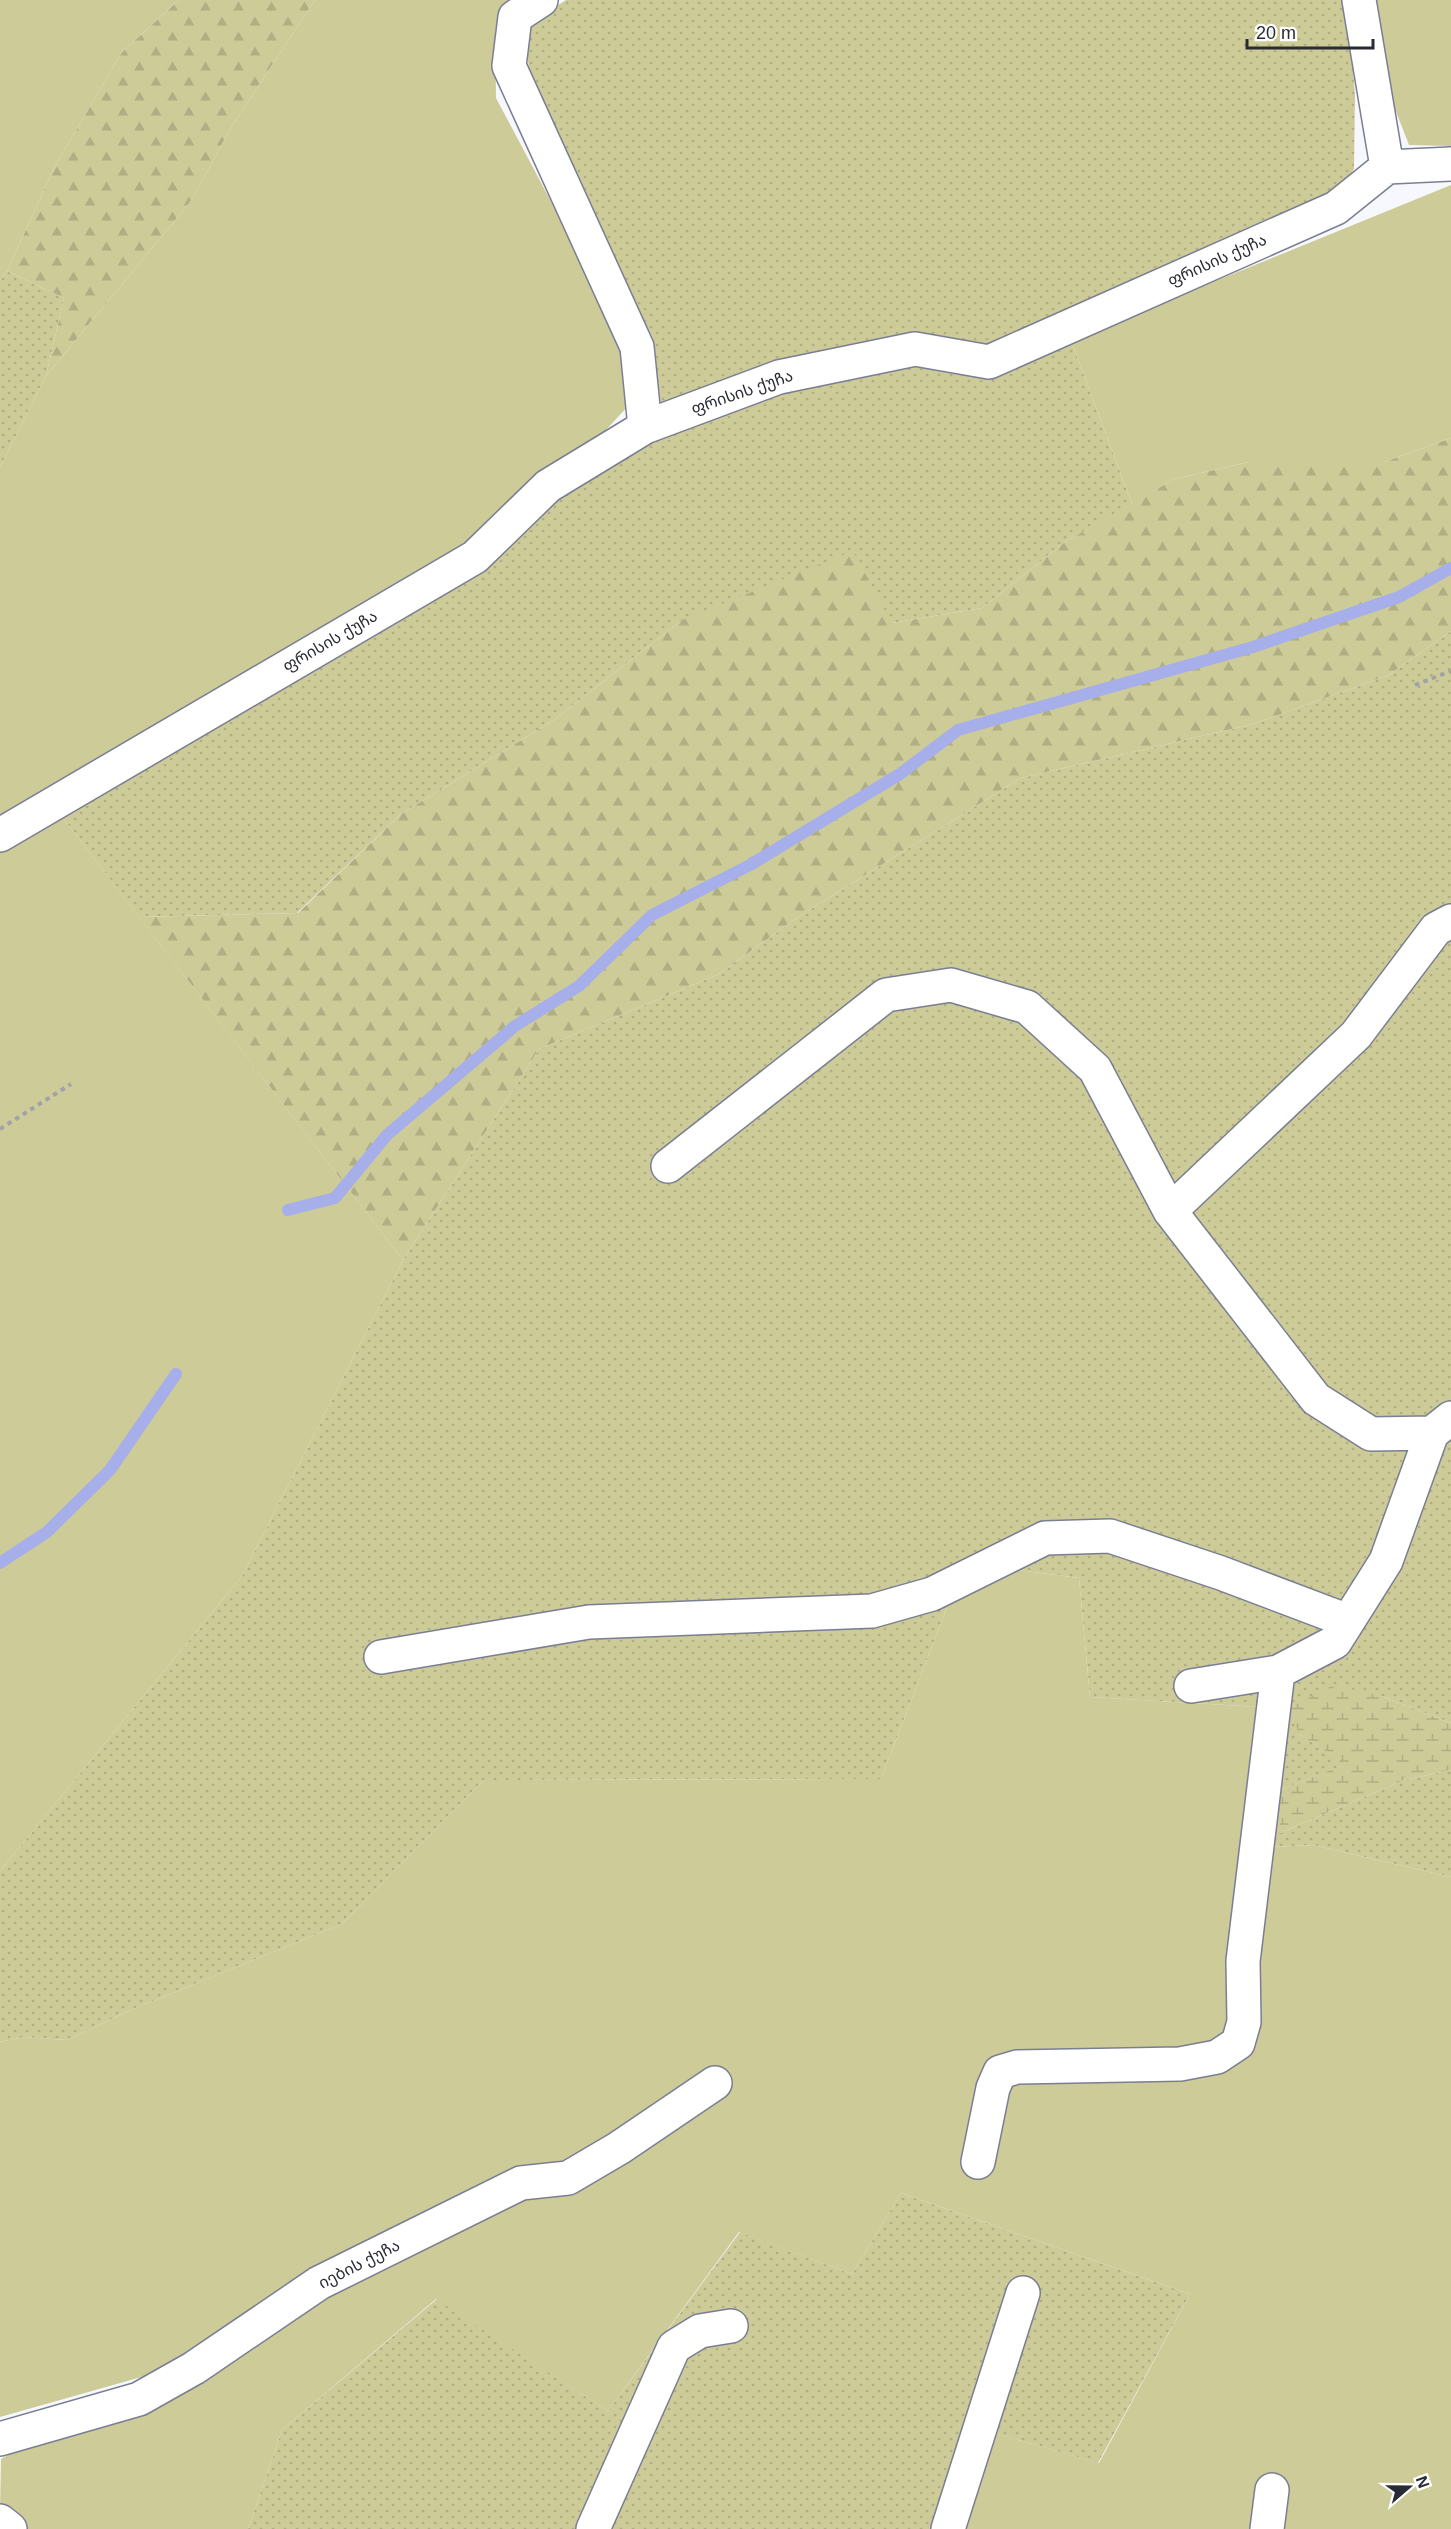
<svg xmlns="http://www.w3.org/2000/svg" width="1451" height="2529" viewBox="0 0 1451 2529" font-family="Helvetica,'Noto Sans Georgian',sans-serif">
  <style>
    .grass { fill: url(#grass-dots) }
    .forest { fill: url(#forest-firs) }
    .wetland { fill: url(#wetland-marsh) }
    .garden { fill: #cdcb97 }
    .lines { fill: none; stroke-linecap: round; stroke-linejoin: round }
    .stream { stroke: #a6afe9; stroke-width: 12 }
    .minor-casing { stroke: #7a7e94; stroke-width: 36 }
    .path { stroke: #a1a2a9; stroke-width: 4; stroke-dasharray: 4.5 4.5; stroke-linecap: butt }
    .minor { stroke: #fff; stroke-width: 33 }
    .labels { text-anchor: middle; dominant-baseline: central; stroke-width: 6; stroke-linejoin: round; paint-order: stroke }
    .street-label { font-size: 16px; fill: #292b34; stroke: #fff }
  </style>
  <defs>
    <pattern id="grass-dots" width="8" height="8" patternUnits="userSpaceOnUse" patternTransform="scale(1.5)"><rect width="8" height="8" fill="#cdcb97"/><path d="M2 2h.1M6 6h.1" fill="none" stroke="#b0ae83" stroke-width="1.8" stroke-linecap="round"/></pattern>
    <pattern id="forest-firs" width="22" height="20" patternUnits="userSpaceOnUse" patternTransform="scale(1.5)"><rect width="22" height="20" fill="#cdcb97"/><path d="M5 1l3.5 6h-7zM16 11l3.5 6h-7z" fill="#b0ae83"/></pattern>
    <pattern id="wetland-marsh" width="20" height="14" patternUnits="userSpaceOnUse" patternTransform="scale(1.5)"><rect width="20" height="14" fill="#cdcb97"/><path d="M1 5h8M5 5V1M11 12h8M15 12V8" fill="none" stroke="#b0ae83"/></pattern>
  </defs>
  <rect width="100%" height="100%" fill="#f7f8fd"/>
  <path class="grass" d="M566 0H1348L1355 95 1354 169 1335 199 1001 347 661 405 653 338 532 93 526 45 532 22Z
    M7 271 64 298 46 376 0 467V280Z
    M1071 340 1132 504 1065 542 982 608 892 623 682 620 554 720 401 814 297 913 139 917 60 814 556 501 654 435 774 387Z
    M1451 631V1723L1381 1696 1299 1734 1347 1764 1280 1790V1833L1404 1780 1451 1770V1877L1313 1845 1249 1848 1260 1707 1090 1697 1079 1578 964 1563 881 1779 484 1780 342 1924 133 2009 67 2040 24 2037 0 2042V1871L242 1576 403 1260 539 1049 719 974 798 917 1021 778 1253 724 1389 675Z
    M901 2193 1190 2294 1098 2463 987 2431 954 2529H248L282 2430 437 2299 608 2411 740 2232 852 2274Z"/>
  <path class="forest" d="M179 0H315L232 126 191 201 46 376 64 298 7 271 55 166 122 52Z
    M1451 438V631L1389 675 1253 724 1021 778 798 917 719 974 539 1049 403 1260 139 917 298 913 401 814 554 720 682 620 853 551 892 623 982 608 1065 542 1174 479 1249 462H1384Z"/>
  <path class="wetland" d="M1334 1685 1381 1696 1451 1723V1770L1404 1780 1280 1833V1790L1346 1764 1299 1734 1289 1708Z"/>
  <path class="garden" d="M0 0H179L122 52 55 166 7 271 0 280Z
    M315 0H513L508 3 495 31 496 98 622 335 631 403 604 432 548 474 475 549 0 820V467L46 376 191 201 232 126Z
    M1375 0H1451V146L1409 145 1395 109Z
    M1451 185V438L1384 462H1249L1174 479 1132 504 1071 340Z
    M60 814 403 1260 242 1576 0 1871V850Z
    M964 1563 1079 1578 1090 1697 1260 1707 1249 1848 1313 1845 1451 1877V2529H952L987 2431 1099 2463 1190 2294 901 2193 852 2274 739 2232 608 2411 436 2299 282 2430 248 2529H27L0 2511 1 2459 30 2443 148 2407 311 2275 152 2374 0 2417V2042L24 2037 67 2040 133 2009 342 1924 484 1780 881 1779Z"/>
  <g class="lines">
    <path class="stream" d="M288 1210 335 1198 387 1135 515 1026 579 986 652 915 750 865 900 774 958 730 1253 647 1399 597 1451 568
      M0 1563 47 1532 110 1470 176 1374"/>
    <g class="minor-casing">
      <path id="minor" d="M541 0 515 17 509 66 637 347 645 427
        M1359 0 1387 167
        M1387 167 1451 164
        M0 835 475 557 548 486 645 427 779 377 915 349 989 362 1336 208 1387 167
        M668 1166 886 995 951 985 1027 1007 1095 1069 1170 1211 1316 1399 1371 1434 1432 1433
        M1170 1211 1356 1035 1436 929 1451 921
        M381 1657 589 1622 872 1611 932 1594 1045 1538 1110 1536 1221 1573 1348 1621
        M1191 1686 1278 1672 1335 1642 1386 1561 1432 1433 1451 1418
        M978 2162 993 2088 1000 2072 1017 2067 1180 2064 1217 2057 1238 2043 1244 2022 1243 1961 1278 1672
        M0 2439 139 2399 194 2368 319 2283 521 2183 568 2178 619 2148 715 2083
        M0 2521 10 2529
        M593 2529 674 2347 700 2331 731 2326
        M948 2529 1023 2293
        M1267 2529 1272 2490"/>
    </g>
    <path class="path" d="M1415 685 1451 671
      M0 1129 71 1084"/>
    <use href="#minor" class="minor"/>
  </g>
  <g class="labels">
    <g class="street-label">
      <text transform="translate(1217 260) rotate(-24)">ფრისის ქუჩა</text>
      <text transform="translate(742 392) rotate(-19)">ფრისის ქუჩა</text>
      <text transform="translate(330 641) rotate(-30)">ფრისის ქუჩა</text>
      <text transform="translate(359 2264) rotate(-27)">იების ქუჩა</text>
    </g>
  </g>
  <g transform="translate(1409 2487) rotate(70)" stroke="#ffffff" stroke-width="4.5" paint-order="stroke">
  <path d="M0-4.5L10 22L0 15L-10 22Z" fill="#292b34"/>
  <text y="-9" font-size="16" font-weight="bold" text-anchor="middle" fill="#292b34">N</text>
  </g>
  <path d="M1247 39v9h126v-9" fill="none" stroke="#292b34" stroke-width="3"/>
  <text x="1256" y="39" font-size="18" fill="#292b34" stroke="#ffffff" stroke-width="4.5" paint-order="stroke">20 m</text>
</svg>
